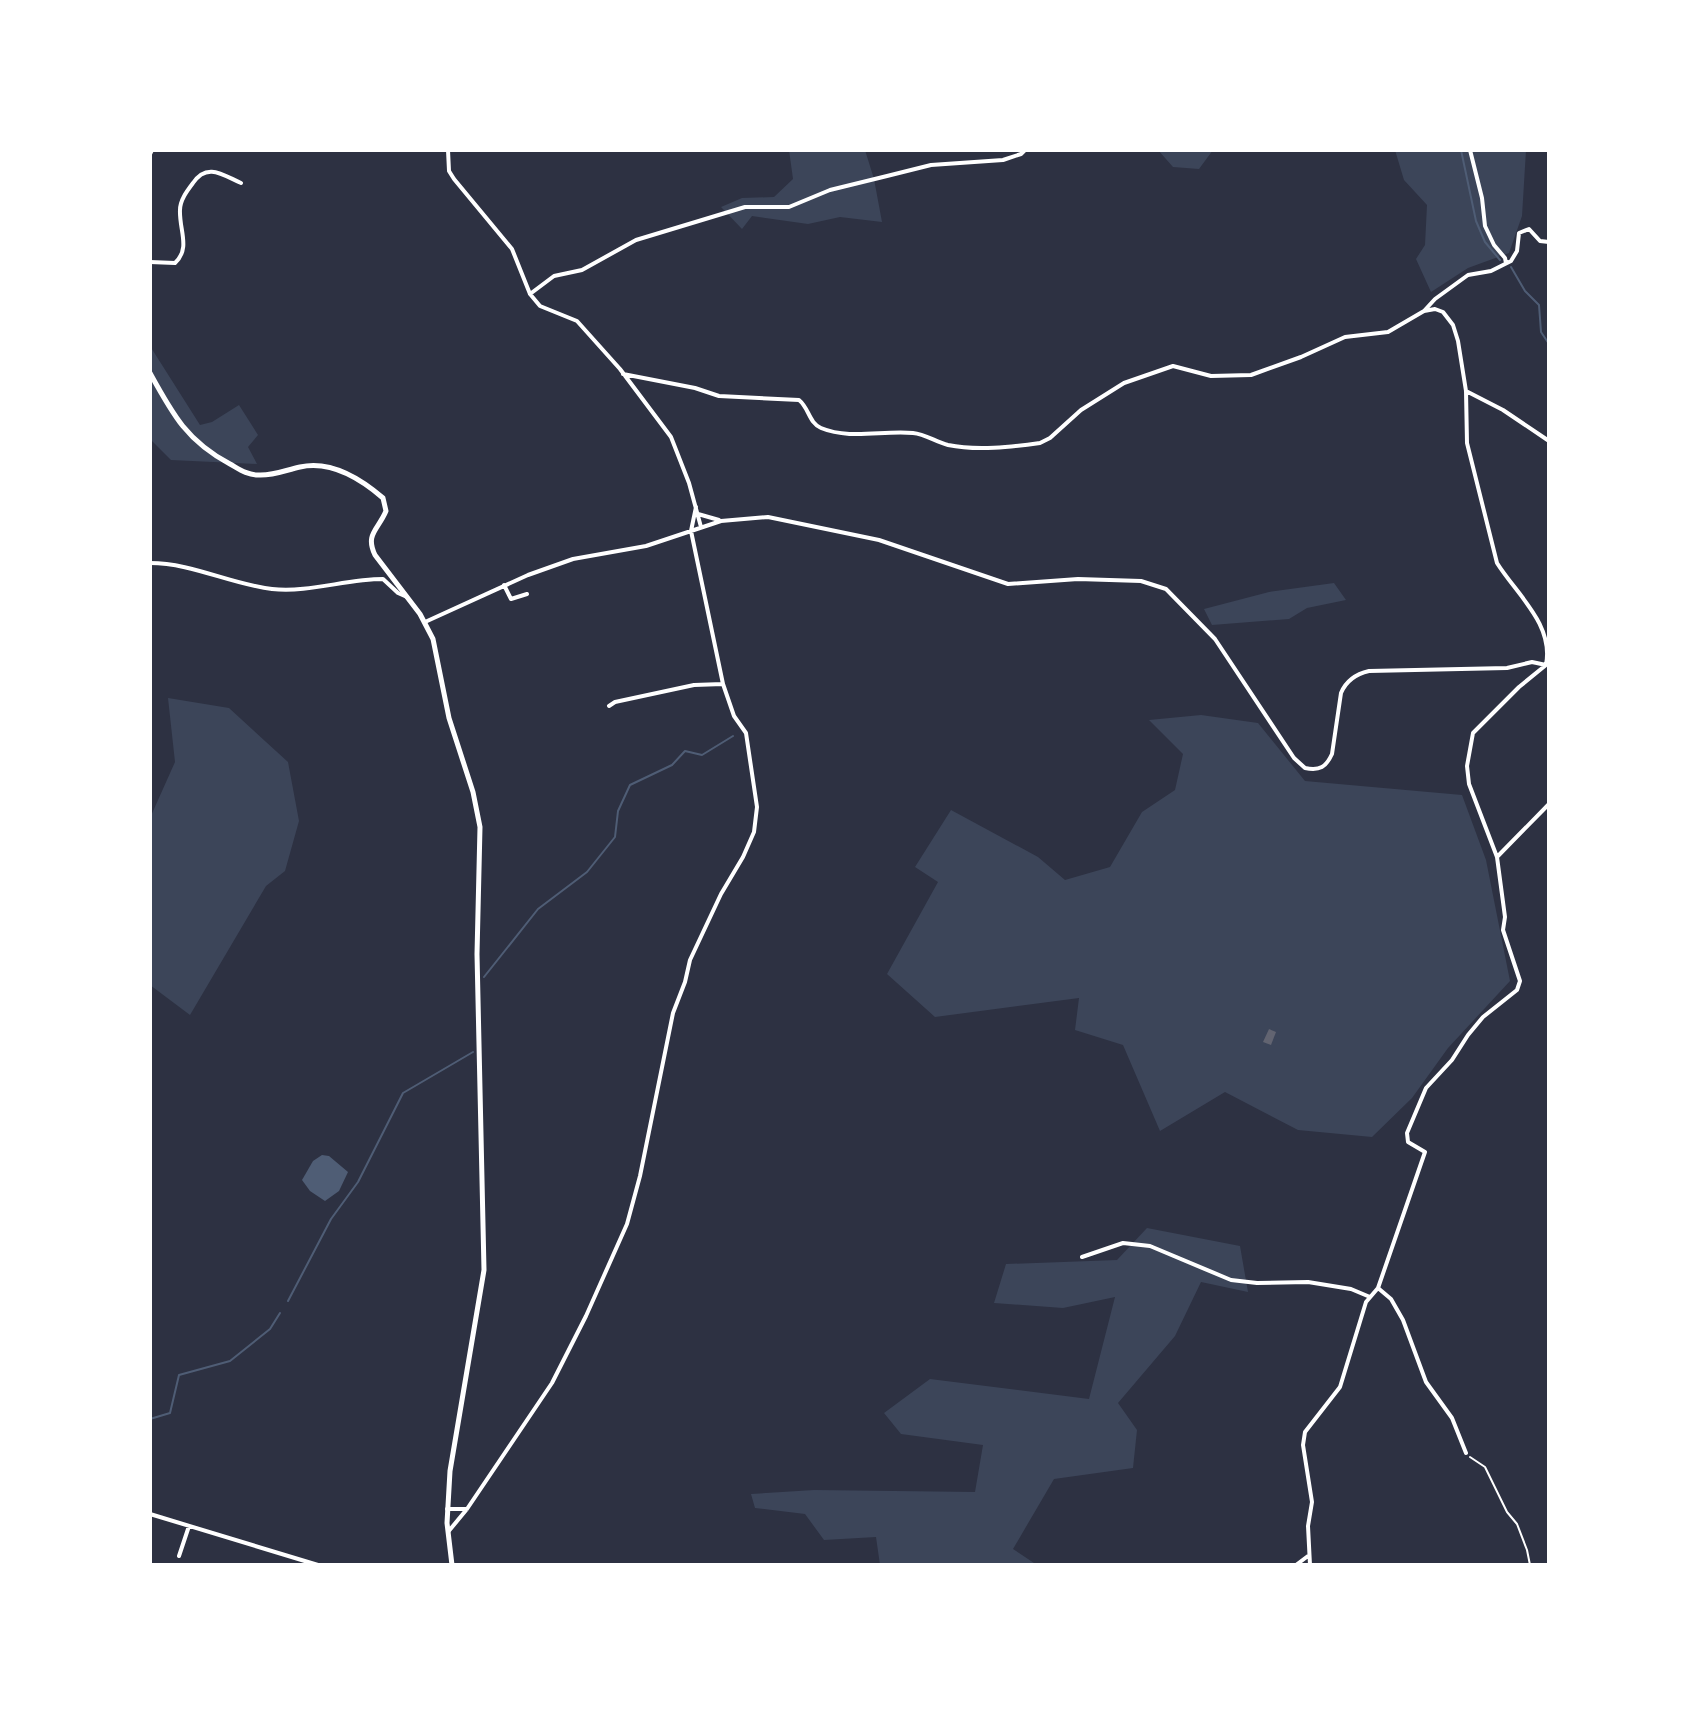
<svg xmlns="http://www.w3.org/2000/svg" width="1699" height="1715" viewBox="0 0 1699 1715" font-family="Bitter,serif">
  <style>
    .green { fill: #3c4559 }
    .water { fill: #4f5d75 }
    .lines { fill: none; stroke-linecap: round; stroke-linejoin: round }
    .stream { stroke: #4f5d75; stroke-width: 2 }
    .building { fill: #626471 }
    .path { stroke: #fff; stroke-width: 2 }
    .minor { stroke: #fff; stroke-width: 4 }
    .tertiary { stroke: #fff; stroke-width: 5 }
  </style>
  <rect width="100%" height="100%" fill="#2d3142"/>
  <path class="green" d="M789 150H865L874 179 882 222 840 217 808 224 752 216 742 229 721 207 742 198 774 197 793 179Z
    M1158 150H1213L1199 169 1173 167Z
    M1395 150H1526L1522 216 1509 253 1468 268 1431 292 1416 259 1425 245 1427 205 1404 180Z
    M150 346 200 425 212 422 239 405 258 435 248 447 257 464 171 460 150 439Z
    M1334 583 1346 600 1307 608 1289 619 1212 625 1204 609 1269 592Z
    M168 698 229 708 288 762 299 821 285 871 266 886 190 1015 150 985V818L175 762Z
    M1201 715 1258 723 1305 781 1462 795 1486 860 1510 981 1448 1048 1412 1098 1372 1137 1298 1130 1225 1092 1160 1131 1123 1045 1075 1030 1079 998 935 1017 887 974 938 882 915 867 951 810 1038 857 1065 880 1110 867 1142 812 1175 790 1183 754 1149 720Z
    M1147 1228 1240 1246 1248 1292 1201 1282 1175 1336 1118 1403 1137 1430 1133 1468 1054 1479 1013 1549 1037 1565H880L876 1537 824 1540 805 1514 755 1508 751 1494 814 1490 975 1492 983 1445 901 1434 884 1413 930 1379 1089 1399 1115 1297 1063 1308 994 1303 1006 1264 1117 1260Z"/>
  <path class="water" d="M322 1155 329 1156 348 1172 339 1191 325 1201 310 1191 302 1180 313 1161Z"/>
  <g class="lines">
    <path class="stream" d="M1461 150 1476 221 1485 242 1500 260
      M1511 267 1525 291 1539 305 1541 332 1549 344
      M484 977 538 909 587 872 615 837 618 811 630 785 672 765 685 751 702 755 733 736
      M288 1301 331 1219 358 1182 403 1093 473 1052
      M150 1419 170 1413 179 1375 230 1361 270 1329 280 1313"/>
  </g>
  <path class="building" d="M1269 1029 1276 1032 1271 1045 1263 1042Z"/>
  <g class="lines">
    <path class="path" d="M1470 1457 1485 1467 1507 1512 1517 1524 1527 1550 1530 1565"/>
    <path class="minor" d="M448 150 449 171 454 179 512 249 530 294 540 306 577 321 620 369 671 437 689 483 701 527
      M1470 150 1482 198 1485 226 1494 245 1505 258 1506 263
      M150 154 152 150
      M150 262 175 263C191 248 179 230 180 210 180 200 187 191 193 183 207 162 223 175 241 183
      M530 294 554 276 582 270 636 240 745 207H789L830 190 887 176 931 165 1003 160 1021 154 1025 150
      M1424 311 1435 309 1443 312 1453 325 1458 341 1466 391 1467 443 1497 563C1517 595 1554 624 1546 665
      M623 374 695 388 719 396 799 400C809 408 809 423 821 428 850 440 883 430 913 433 925 434 936 442 948 445 977 451 1011 447 1040 443L1050 438 1081 410 1124 383 1173 366 1211 376 1251 375 1301 357 1345 337 1388 332 1424 311 1435 299 1468 275 1491 271 1511 261 1517 251 1519 233 1529 229 1540 241 1549 242
      M1466 391 1503 410 1549 441
      M698 514 719 520
      M150 563C192 563 230 584 272 589 309 593 346 579 383 579L398 593 407 597
      M504 585 511 599 527 594
      M425 622 528 575 573 559 646 546 721 521 768 517 879 540 1008 584 1078 579 1141 581 1166 589 1215 639 1294 758 1305 768C1320 771 1326 767 1332 754L1341 693C1346 681 1356 674 1369 671L1507 668 1532 662 1546 665
      M609 706 615 702 694 685 723 684
      M1497 857 1549 804
      M1082 1257 1123 1243 1150 1246 1231 1280 1257 1283 1308 1282 1351 1289 1370 1297
      M1378 1288 1391 1299 1403 1320 1426 1382 1452 1418 1466 1453
      M447 1509H467
      M150 1514 318 1565
      M448 1532 467 1509 552 1383 586 1316 627 1224 640 1176 673 1013 685 982 690 960 721 894 743 857 754 832 757 807 746 733 734 716 723 684 691 531 696 507
      M179 1556 189 1526
      M1296 1565 1308 1556
      M1310 1565 1308 1526 1312 1502 1303 1445 1305 1432 1340 1387 1366 1302 1378 1288 1425 1152 1408 1142 1407 1133 1426 1088 1452 1060 1468 1035 1483 1017 1517 990 1520 981 1503 930 1505 917 1497 857 1469 784 1467 766 1473 733 1519 687 1546 665"/>
    <path class="tertiary" d="M150 373C173 415 187 441 230 464 239 469 247 475 258 475 273 476 286 470 300 467 331 460 361 479 383 498L386 511C378 530 365 534 375 555L420 614 433 639 449 718 473 792 480 827 477 954 484 1270 450 1471 447 1523 452 1565"/>
  </g>
  <rect width="1699" height="1715" fill="none" stroke="#ffffff" stroke-width="304"/>
</svg>
